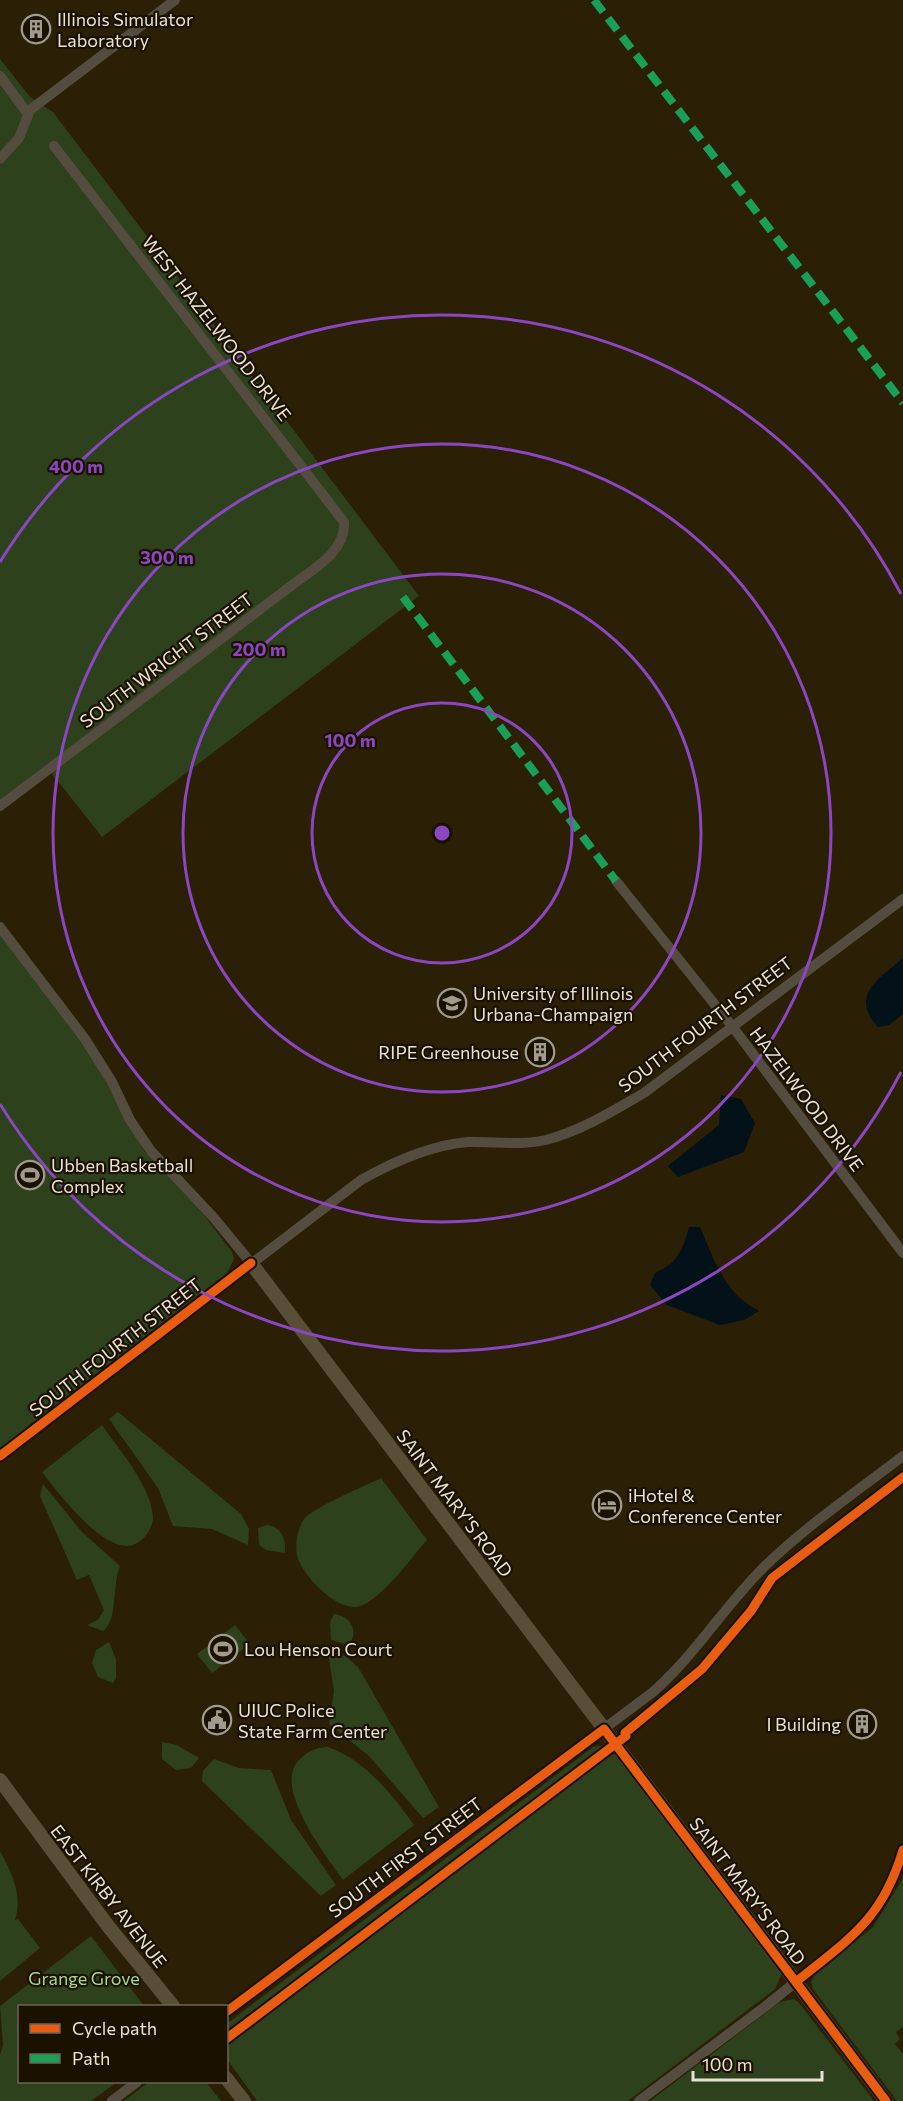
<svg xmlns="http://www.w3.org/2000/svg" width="903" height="2101" viewBox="0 0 903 2101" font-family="Commissioner,sans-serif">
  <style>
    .built { fill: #2b1f06; fill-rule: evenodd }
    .green { fill: #2d411d }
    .water { fill: #031119 }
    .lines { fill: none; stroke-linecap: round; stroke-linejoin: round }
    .minor { stroke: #544d3f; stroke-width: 10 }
    .major { stroke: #584f36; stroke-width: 14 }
    .quiet { stroke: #1a9f57; stroke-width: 8; stroke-dasharray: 15 8; stroke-linecap: butt }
    .cycleway-casing { stroke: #1b1101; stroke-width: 13 }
    .cycleway { stroke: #e95d12; stroke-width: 9 }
    .ring { fill: none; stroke: #8b47c2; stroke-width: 3 }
    .labels { text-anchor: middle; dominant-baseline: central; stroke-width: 4.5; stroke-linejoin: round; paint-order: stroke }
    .poi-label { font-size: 18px; fill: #e8e1d5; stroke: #1b1101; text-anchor: start }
    .street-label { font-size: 18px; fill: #e8e1d5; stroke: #1b1101 }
    .park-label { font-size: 18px; fill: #a8d88a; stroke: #1b1101 }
    .centre { fill: #8b47c2; stroke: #1b1101; stroke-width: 3 }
    .ring-label { font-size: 18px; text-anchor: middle; font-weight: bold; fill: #8b47c2; stroke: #1b1101; stroke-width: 4.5; stroke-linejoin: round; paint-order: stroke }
  </style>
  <rect width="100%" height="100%" fill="#1e180d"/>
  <path class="built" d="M0 0H903V2101H0ZM20 2006H226V2082H20Z"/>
  <path class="green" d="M0 59 30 97 53 112 419 596 102 837 46 766 0 802Z
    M0 934 87 1048 145 1152 204 1215 232 1252 234 1259 227 1273 0 1448Z
    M118 1412 241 1514 249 1529 248 1545 212 1529 173 1526 158 1488 109 1419Z
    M102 1425C119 1449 152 1488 153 1517 153 1526 147 1536 140 1541 112 1566 57 1491 42 1472Z
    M381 1478 427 1540C410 1559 386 1594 363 1605 341 1616 305 1578 298 1559 294 1547 297 1529 304 1519 314 1507 365 1486 381 1478Z
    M43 1484 82 1532 120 1566C112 1585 118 1620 103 1631L87 1625 98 1620 104 1610 89 1575 77 1580 40 1496Z
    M267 1525C282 1527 286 1539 285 1553L266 1550 259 1545 258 1528Z
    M334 1614C351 1616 360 1632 348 1645L331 1640 330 1622Z
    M235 1625 250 1644 212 1673 197 1654Z
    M109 1642 116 1659V1678L113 1683 98 1677 92 1663 96 1650Z
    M328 1652 345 1656 358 1667 439 1807 423 1818 369 1756 329 1724 334 1691Z
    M162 1742 177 1745 199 1758 191 1768 176 1770 162 1759Z
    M604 1745 617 1756 782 1973 775 1989 628 2101H257L227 2059 226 2026 229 2022 593 1747Z
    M328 1747C365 1760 392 1794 414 1825L343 1880C326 1856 272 1787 299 1760 307 1752 316 1747 328 1747Z
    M214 1759 239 1768 271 1770 291 1820 336 1885 321 1896 202 1781 203 1771Z
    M0 1851C12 1873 23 1895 15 1920L18 1919 40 1948 0 1981Z
    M903 1878V2027L896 2032 900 2039 895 2044 903 2054V2101H897L813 1989 811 1982 814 1975 873 1927Z
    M91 1936 144 2006H20V2082H117L91 2101H0V2055L3 2045 0 2006Z
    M794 1999 800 2004 874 2101H650L780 2002Z
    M149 2082H206L221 2101H124Z"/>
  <path class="water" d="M903 958V1014L889 1025 878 1027C849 995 879 979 903 958Z
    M721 1095 741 1099 755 1123 744 1152 678 1177 668 1166 719 1125Z
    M689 1227H700C715 1262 724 1293 759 1311L744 1320 720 1325 667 1305 650 1285 655 1273C678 1263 683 1250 689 1227Z"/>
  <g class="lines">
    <path class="minor" d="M0 76 28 114
      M0 159 19 138 30 110 175 0
      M0 806 287 589C309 571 346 554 344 522L54 146
      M616 881 732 1026 903 1253
      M0 927 85 1039 112 1082 130 1120 151 1151 214 1218 251 1263
      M0 1456 361 1180C393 1162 430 1145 468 1142 493 1141 520 1146 546 1140 581 1131 613 1111 644 1093L903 899
      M226 2012 653 1692C695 1655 724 1607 763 1568 806 1526 856 1492 903 1456
      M112 2101 137 2082
      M639 2101 766 2006 862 1928 890 1888 903 1850"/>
    <path class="major" d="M251 1263 886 2101
      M0 1780 108 1926 173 2006
      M226 2078 244 2101"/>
    <path class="quiet" d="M594 0 903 403
      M403 597 616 881"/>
    <g class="cycleway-casing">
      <path id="cycleway" d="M0 1456 251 1263
        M796 1982C850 1938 882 1920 903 1850
        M226 2012 604 1729 886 2101
        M226 2039 626 1736 625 1733 702 1669 751 1611 772 1578 903 1477"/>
    </g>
    <use href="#cycleway" class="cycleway"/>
  </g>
  <g class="ring">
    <circle cx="442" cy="833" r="130"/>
    <circle cx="442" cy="833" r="259"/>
    <circle cx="442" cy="833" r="389"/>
    <path d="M901 1072A518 518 0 0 1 0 1104M0 562A518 518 0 0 1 901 594"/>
  </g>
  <defs>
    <g id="building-ring" transform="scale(1.5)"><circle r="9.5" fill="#1b1101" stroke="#a19b8f" stroke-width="1.5"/><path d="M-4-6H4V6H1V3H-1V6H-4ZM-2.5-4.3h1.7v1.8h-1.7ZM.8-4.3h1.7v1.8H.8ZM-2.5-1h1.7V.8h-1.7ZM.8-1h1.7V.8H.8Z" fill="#a19b8f"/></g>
    <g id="university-ring" transform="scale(1.5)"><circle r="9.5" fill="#1b1101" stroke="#a19b8f" stroke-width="1.5"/><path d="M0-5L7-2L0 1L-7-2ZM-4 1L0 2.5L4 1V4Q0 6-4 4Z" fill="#a19b8f"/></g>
    <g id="stadium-ring" transform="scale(1.5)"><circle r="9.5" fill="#1b1101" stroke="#a19b8f" stroke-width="1.5"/><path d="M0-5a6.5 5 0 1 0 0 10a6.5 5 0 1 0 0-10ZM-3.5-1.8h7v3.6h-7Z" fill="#a19b8f"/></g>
    <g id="hotel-ring" transform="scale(1.5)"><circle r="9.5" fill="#1b1101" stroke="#a19b8f" stroke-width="1.5"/><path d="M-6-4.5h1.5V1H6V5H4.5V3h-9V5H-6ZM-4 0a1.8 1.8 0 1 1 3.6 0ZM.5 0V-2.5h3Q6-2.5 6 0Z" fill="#a19b8f"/></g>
    <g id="civic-ring" transform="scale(1.5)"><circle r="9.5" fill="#1b1101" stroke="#a19b8f" stroke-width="1.5"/><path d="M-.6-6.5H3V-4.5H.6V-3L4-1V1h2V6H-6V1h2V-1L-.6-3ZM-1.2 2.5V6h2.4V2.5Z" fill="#a19b8f"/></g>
  </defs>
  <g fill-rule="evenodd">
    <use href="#building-ring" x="36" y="29"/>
    <use href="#university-ring" x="452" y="1003"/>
    <use href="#building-ring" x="540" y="1052"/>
    <use href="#stadium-ring" x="30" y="1175"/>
    <use href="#hotel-ring" x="607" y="1505"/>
    <use href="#stadium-ring" x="223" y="1649"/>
    <use href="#civic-ring" x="217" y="1720"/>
    <use href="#building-ring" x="862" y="1724"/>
  </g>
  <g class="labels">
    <g class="poi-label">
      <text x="57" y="19">Illinois Simulator<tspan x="57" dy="21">Laboratory</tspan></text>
      <text x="473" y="993">University of Illinois<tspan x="473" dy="21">Urbana-Champaign</tspan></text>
      <text x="519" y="1052" text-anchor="end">RIPE Greenhouse</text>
      <text x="51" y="1165">Ubben Basketball<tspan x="51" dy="21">Complex</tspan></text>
      <text x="628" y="1495">iHotel &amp;<tspan x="628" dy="21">Conference Center</tspan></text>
      <text x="244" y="1649">Lou Henson Court</text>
      <text x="238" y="1710">UIUC Police<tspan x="238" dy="21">State Farm Center</tspan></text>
      <text x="841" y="1724" text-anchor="end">I Building</text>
    </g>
    <g class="street-label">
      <text transform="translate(217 328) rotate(52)">WEST HAZELWOOD DRIVE</text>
      <text transform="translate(166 660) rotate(-37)">SOUTH WRIGHT STREET</text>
      <text transform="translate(705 1024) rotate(-37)">SOUTH FOURTH STREET</text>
      <text transform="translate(807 1099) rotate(53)">HAZELWOOD DRIVE</text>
      <text transform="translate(115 1347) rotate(-38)">SOUTH FOURTH STREET</text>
      <text transform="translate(455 1503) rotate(53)">SAINT MARY'S ROAD</text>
      <text transform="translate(405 1857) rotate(-37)">SOUTH FIRST STREET</text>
      <text transform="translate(748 1891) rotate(53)">SAINT MARY'S ROAD</text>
      <text transform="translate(109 1896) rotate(52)">EAST KIRBY AVENUE</text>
    </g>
    <g class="park-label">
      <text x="84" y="1978">Grange Grove</text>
    </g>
  </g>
  <circle cx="442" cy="833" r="9" class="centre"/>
  <g class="ring-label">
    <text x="76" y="473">400 m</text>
    <text x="167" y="564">300 m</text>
    <text x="259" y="656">200 m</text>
    <text x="350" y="747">100 m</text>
  </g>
  <rect x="18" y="2005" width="210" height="78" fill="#1b1101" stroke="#6d6456" stroke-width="1.5"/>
  <rect x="30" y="2024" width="30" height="9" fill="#e95d12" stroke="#6d6456" stroke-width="1.5"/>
  <text x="72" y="2035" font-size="18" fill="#e8e1d5">Cycle path</text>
  <rect x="30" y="2054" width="30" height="9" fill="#1a9f57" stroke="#6d6456" stroke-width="1.5"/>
  <text x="72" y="2065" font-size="18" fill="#e8e1d5">Path</text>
  <path d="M693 2071v9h129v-9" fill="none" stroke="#e8e1d5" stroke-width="3"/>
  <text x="702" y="2071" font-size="18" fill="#e8e1d5" stroke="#1b1101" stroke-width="4.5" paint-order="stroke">100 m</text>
</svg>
